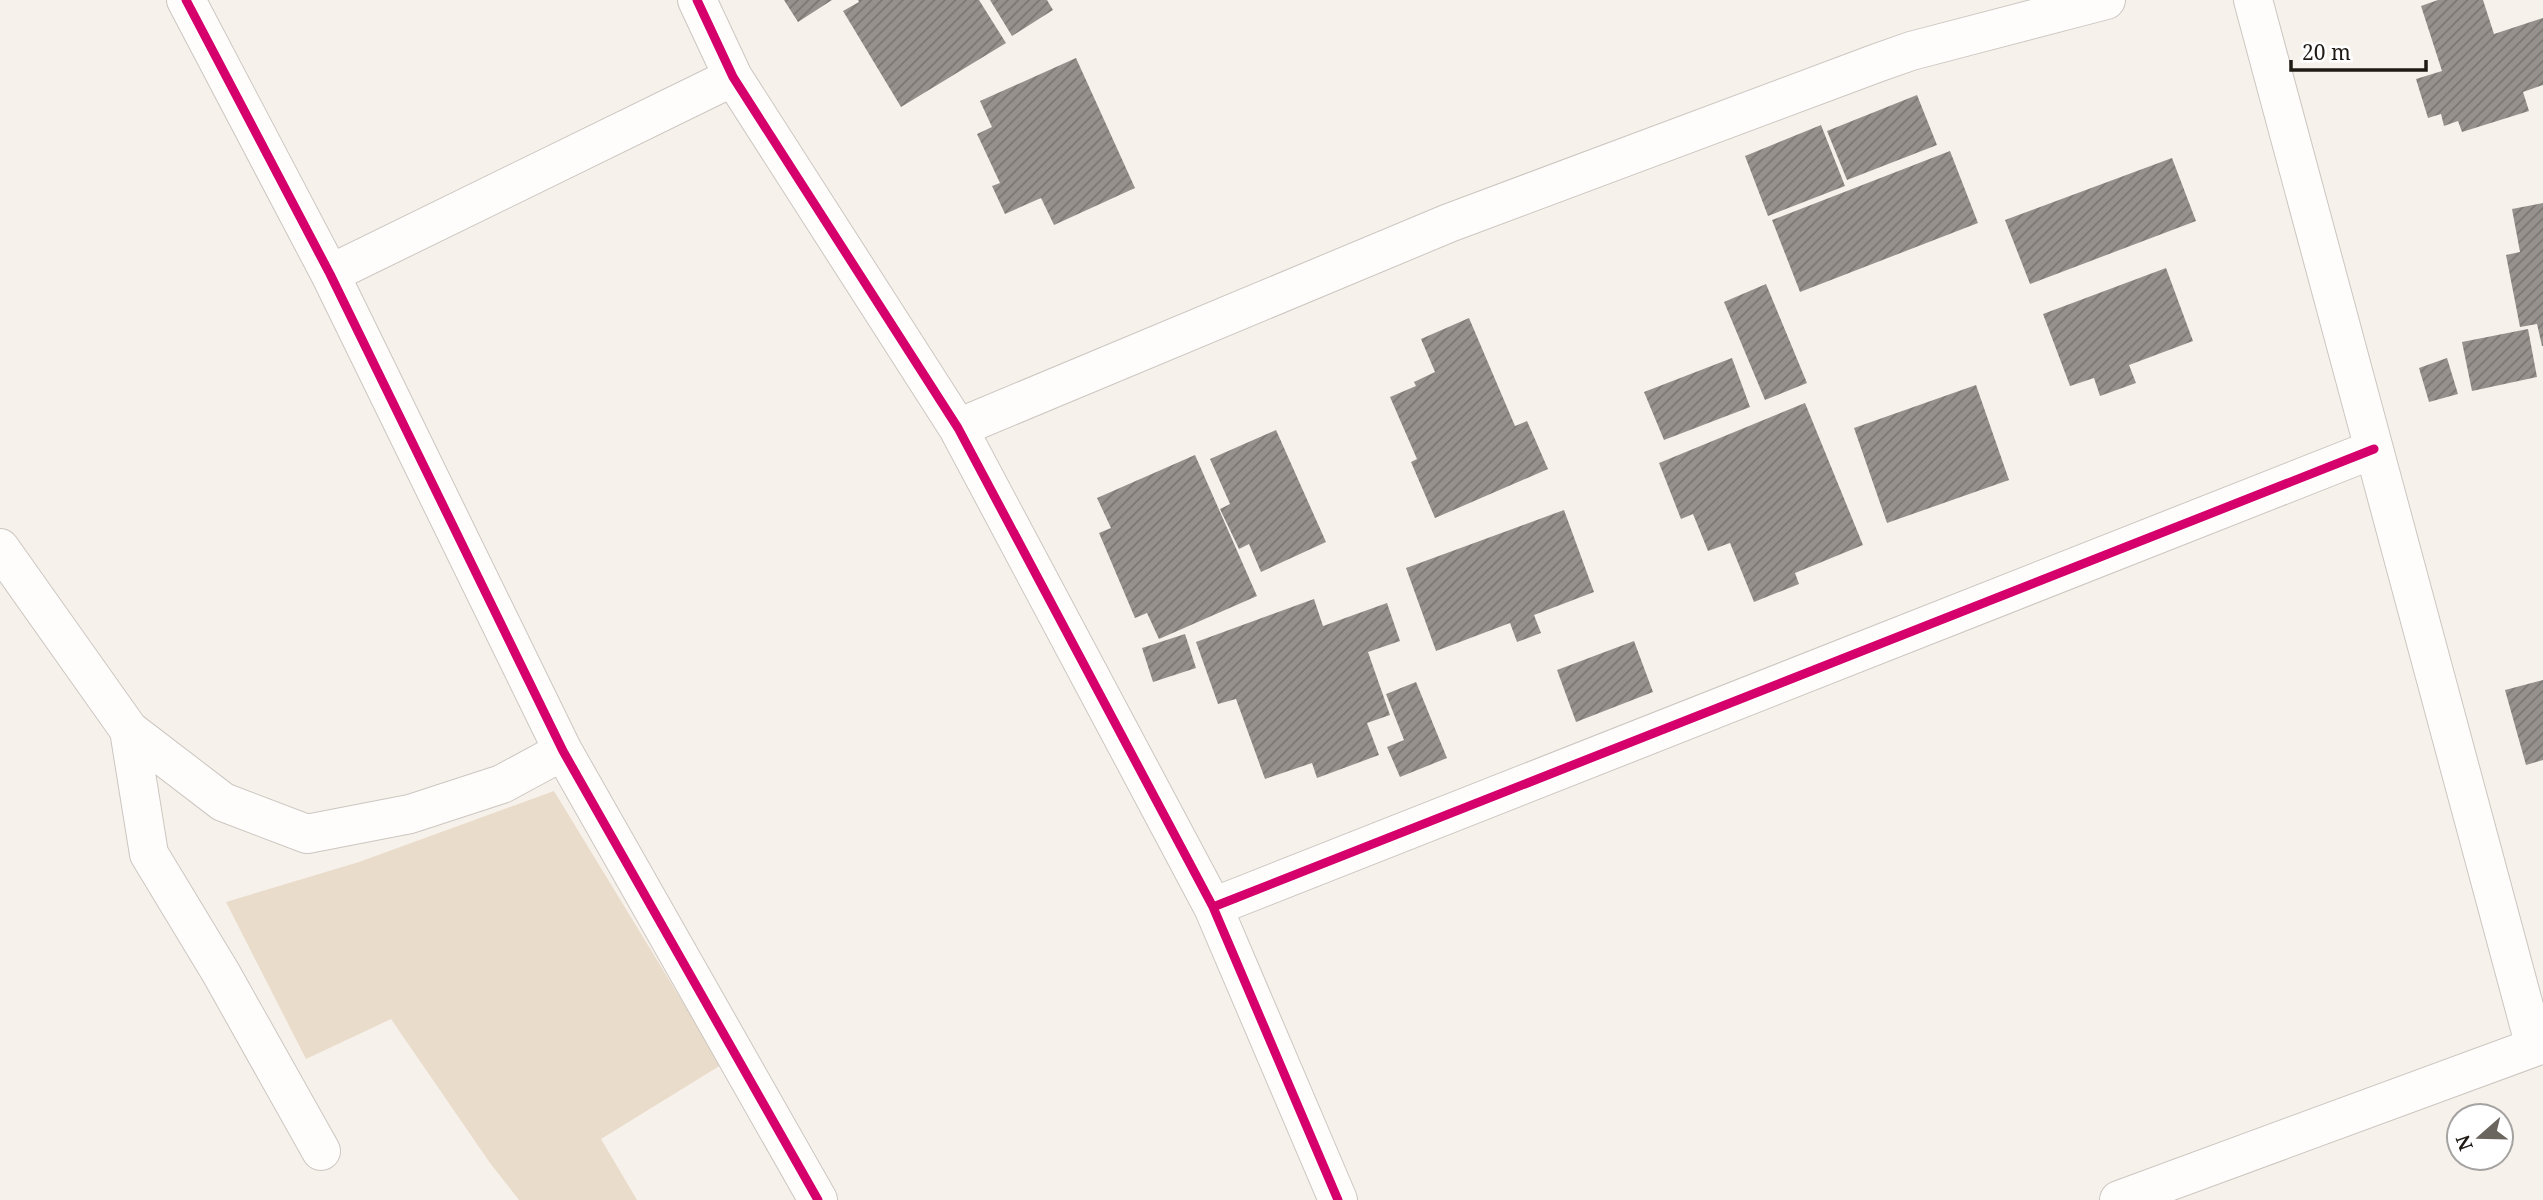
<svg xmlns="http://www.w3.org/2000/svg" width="2543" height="1200" viewBox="0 0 2543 1200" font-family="'Noto Serif',serif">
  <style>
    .grass { fill: #eadccb }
    .building { fill: url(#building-hatch) }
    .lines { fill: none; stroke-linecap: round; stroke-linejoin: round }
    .street-casing { stroke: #ccc6c0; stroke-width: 40 }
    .street { stroke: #fefdfc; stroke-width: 38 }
    .cycleway-casing { stroke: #fff; stroke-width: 13 }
    .cycleway { stroke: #d6006c; stroke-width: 9 }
  </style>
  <defs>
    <pattern id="building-hatch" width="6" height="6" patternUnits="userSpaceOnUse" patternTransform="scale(1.75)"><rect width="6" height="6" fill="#97918d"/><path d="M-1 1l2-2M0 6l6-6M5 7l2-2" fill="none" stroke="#7b7672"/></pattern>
  </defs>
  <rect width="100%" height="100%" fill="#f7f1eb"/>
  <path class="grass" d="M554 791 721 1065 601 1139 637 1200H519L490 1163 391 1019 306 1059 226 902 359 862Z"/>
  <path class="building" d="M784 0H832L798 22Z
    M858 0H979L1006 43 901 107 843 11 859 2Z
    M990 0H1047L1053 10 1012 36Z
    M2438 0H2483L2494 34 2543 18V85L2523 92 2529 111 2462 132 2458 121 2444 126 2441 114 2428 118 2416 79 2442 71 2421 6Z
    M1076 58 1135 188 1054 225 1041 198 1005 214 992 186 1000 183 977 134 992 127 980 101Z
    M1917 95 1937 145 1847 180 1827 131Z
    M1821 125 1845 186 1768 216 1745 156Z
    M1950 151 1978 223 1800 292 1772 220Z
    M2172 158 2196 221 2030 284 2005 220Z
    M2543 203V346H2542L2537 324 2520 327 2506 255 2520 252 2512 209Z
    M2166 268 2193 341 2129 365 2136 383 2100 396 2094 378 2070 386 2043 314Z
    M1766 284 1807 383 1765 400 1724 302Z
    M1469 318 1515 426 1527 421 1548 469 1435 518 1411 462 1417 459 1390 397 1416 386 1414 382 1435 372 1421 339Z
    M2528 329 2537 377 2472 391 2462 342Z
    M1732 358 1750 407 1664 440 1644 392Z
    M2447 358 2458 394 2429 402 2419 368Z
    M1976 385 2009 480 1887 523 1854 428Z
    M1805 403 1863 545 1795 573 1799 584 1754 602 1730 543 1708 551 1693 514 1681 519 1659 463Z
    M1276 430 1326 542 1261 572 1249 544 1239 549 1220 509 1230 504 1210 459Z
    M1195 455 1257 596 1159 639 1147 613 1135 618 1099 533 1111 528 1097 498Z
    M1564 510 1594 592 1534 615 1541 633 1517 642 1510 623 1436 651 1406 568Z
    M1314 599 1323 626 1387 603 1400 641 1368 652 1390 715 1367 723 1379 755 1317 778 1312 763 1265 779 1236 699 1218 704 1196 642Z
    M1185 634 1196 668 1153 682 1142 648Z
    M1634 641 1653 692 1576 722 1557 670Z
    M2543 680V760L2526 765 2505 690Z
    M1416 682 1447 758 1400 777 1387 747 1404 740 1386 694Z"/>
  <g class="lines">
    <g class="street-casing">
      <path id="street" d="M186 0 330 274 563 751 818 1200
        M697 0 733 77 958 428 1213 907 1338 1200
        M2253 0 2535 1047
        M330 274 733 77
        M958 428 1449 223 1877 63 1911 51 2106 0
        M0 548 129 730 223 802 307 834 410 814 502 784 563 751
        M129 730 149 854 221 973 321 1151
        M1213 907 2374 449
        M2119 1200 2543 1044"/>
    </g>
    <use href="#street" class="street"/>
    <g class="cycleway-casing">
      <path id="cycleway" d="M186 0 330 274 563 751 818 1200
        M697 0 733 77 958 428 1213 907 1338 1200
        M1213 907 2374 449"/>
    </g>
    <use href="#cycleway" class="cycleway"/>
  </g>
  <g transform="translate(2480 1137) rotate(250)"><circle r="33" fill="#ffffff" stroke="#a5a3a1" stroke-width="2"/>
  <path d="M0-5L12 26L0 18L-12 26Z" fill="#6b655f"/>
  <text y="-10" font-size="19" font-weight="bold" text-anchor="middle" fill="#1f1a14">N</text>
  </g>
  <path d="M2291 60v10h135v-10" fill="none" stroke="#1f1a14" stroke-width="3.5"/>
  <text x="2302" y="60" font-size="21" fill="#1f1a14" stroke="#ffffff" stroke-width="5" paint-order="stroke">20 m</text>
</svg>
